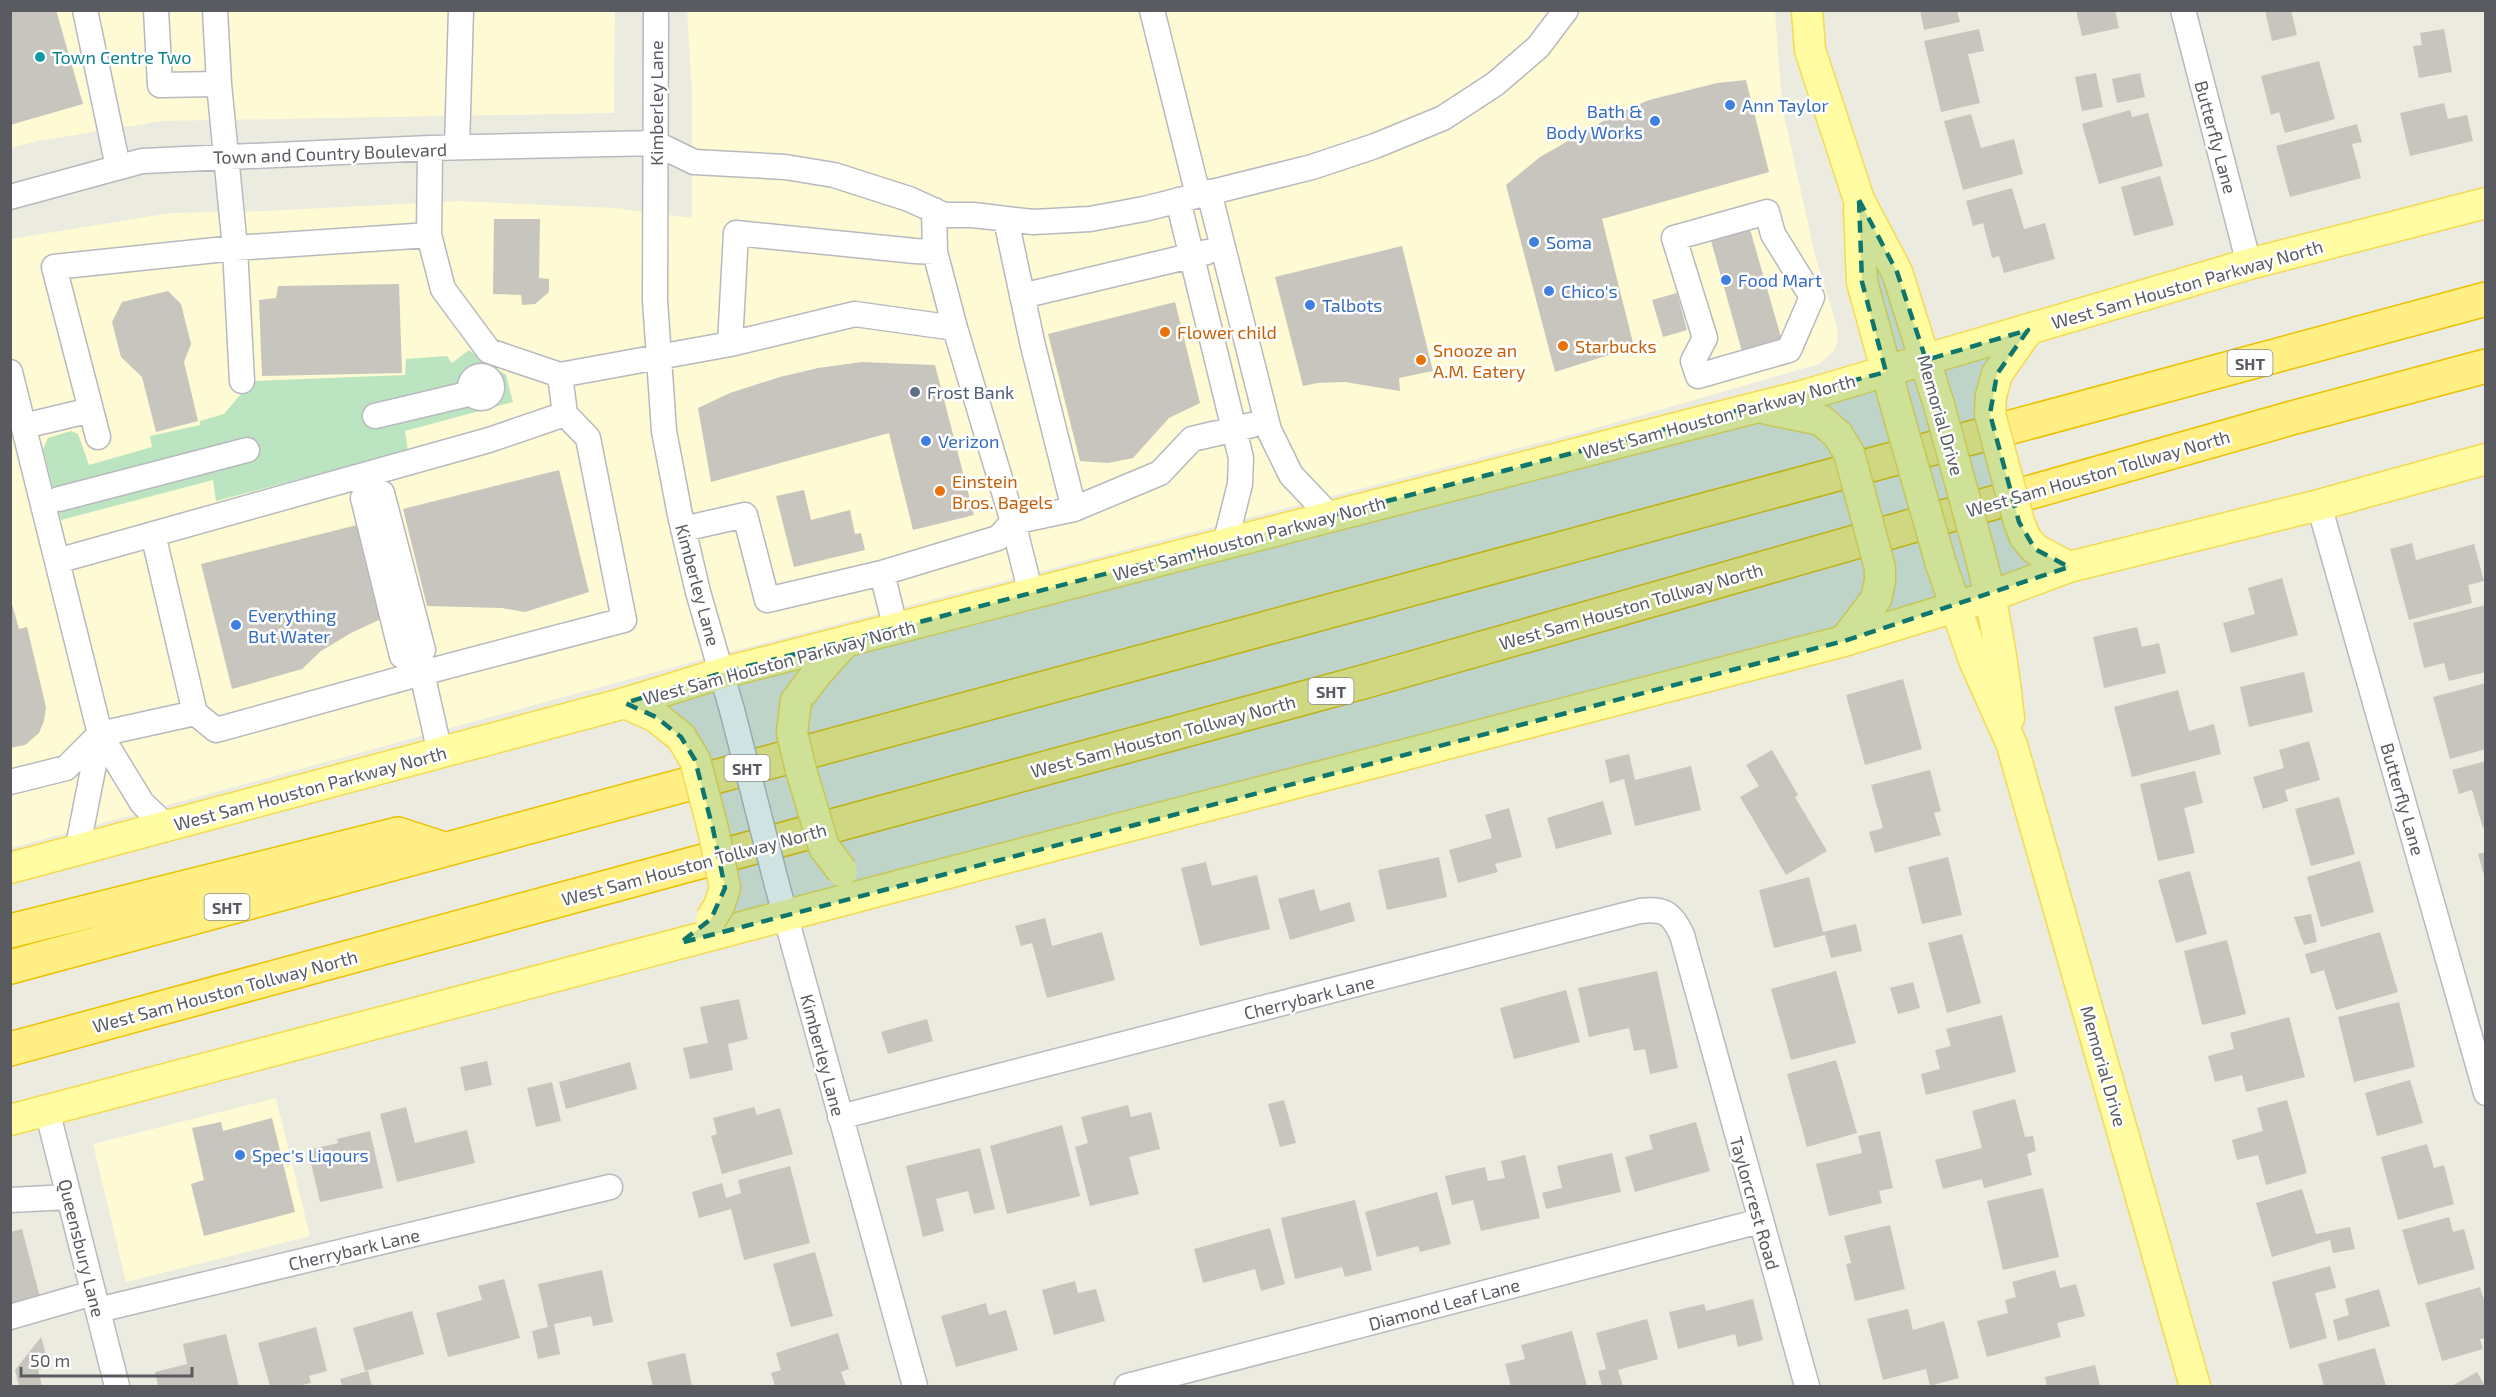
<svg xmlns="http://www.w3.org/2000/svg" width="2496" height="1397" viewBox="0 0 2496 1397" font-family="'Exo 2',sans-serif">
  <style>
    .commercial { fill: #fefad3 }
    .green { fill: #bbe5c0 }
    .building { fill: #c7c5bd }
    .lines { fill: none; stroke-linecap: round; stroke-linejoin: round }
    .minor-casing { stroke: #b8b9bf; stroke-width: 27 }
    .major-casing { stroke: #f3da52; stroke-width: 33 }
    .highway-casing { stroke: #ecc000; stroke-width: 36 }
    .minor { stroke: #fff; stroke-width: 24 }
    .major { stroke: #fffca2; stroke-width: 30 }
    .highway { stroke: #ffef85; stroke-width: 33 }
    .minor-bridge-casing { stroke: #b8b9bf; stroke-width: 27; stroke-linecap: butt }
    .major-bridge-casing { stroke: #f3da52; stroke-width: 33; stroke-linecap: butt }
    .minor-bridge { stroke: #fff; stroke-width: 24 }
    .major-bridge { stroke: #fffca2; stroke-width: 30 }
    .marked { fill: #0f766e; fill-opacity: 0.2; stroke: #0f766e; stroke-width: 4.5; stroke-dasharray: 12 8; stroke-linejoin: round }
    .culture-dot { fill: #0f9aa8; stroke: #fff; stroke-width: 2 }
    .shop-dot { fill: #3f7fe0; stroke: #fff; stroke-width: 2 }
    .food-dot { fill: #e8710a; stroke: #fff; stroke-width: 2 }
    .service-dot { fill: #5c6f8a; stroke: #fff; stroke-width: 2 }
    .labels { text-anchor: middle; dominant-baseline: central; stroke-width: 5; stroke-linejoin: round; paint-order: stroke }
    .shield { fill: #fff; stroke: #8b8c90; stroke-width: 1.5 }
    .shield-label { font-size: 16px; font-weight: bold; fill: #595b61 }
    .culture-label { font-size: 18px; fill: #0d838f; stroke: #fff; text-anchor: start }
    .street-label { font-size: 18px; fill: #595b61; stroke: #fff }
    .shop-label { font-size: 18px; fill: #366cbe; stroke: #fff; text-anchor: start }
    .food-label { font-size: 18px; fill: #c56008; stroke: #fff; text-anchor: start }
    .service-label { font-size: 18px; fill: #4e5e75; stroke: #fff; text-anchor: start }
  </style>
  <rect width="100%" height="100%" fill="#ecebe0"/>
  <path class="commercial" d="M11 11H615L614 113 163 121 38 141 11 148Z
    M687 11H1775L1782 106 1815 255 1838 330 1837 343 1834 351 1819 364 1600 427 729 652 11 848V239L170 213 264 211 461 201 615 208 692 218V93Z
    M276 1098 310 1236 126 1282 93 1144Z"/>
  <path class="green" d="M469 350 506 375 513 402 405 431 408 451 216 501 213 480 61 520 43 449 48 438 71 431 78 434 89 465 152 447 150 436 200 425V421L224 414 252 381 405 375 406 359 447 356 452 363Z"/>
  <path class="building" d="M10 10H56L83 104 10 125Z
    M1920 10H1957L1960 22 1924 30Z
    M2076 10H2115L2119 28 2082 36Z
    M2265 10H2291L2297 35 2272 41Z
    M1979 29 1984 51 1968 54 1980 103 1941 112 1924 41Z
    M2444 29 2452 72 2419 78 2413 46 2422 45 2420 33Z
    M2319 61 2335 119 2285 133 2279 112 2271 115 2261 76Z
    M2096 73 2103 107 2082 111 2075 77Z
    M2140 73 2145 97 2117 103 2112 79Z
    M1746 80 1769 172 1602 219 1634 347 1555 372 1506 185 1540 157 1612 116 1649 100 1717 83Z
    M2444 103 2448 119 2467 115 2473 141 2410 156 2400 113Z
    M2130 110 2132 117 2148 113 2163 166 2099 184 2082 124Z
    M1971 114 1981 148 2014 139 2023 174 1963 190 1944 121Z
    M2357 124 2362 142 2352 144 2361 178 2290 197 2276 146Z
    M2160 176 2174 225 2134 236 2121 187Z
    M2012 188 2024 229 2045 223 2055 259 2004 273 1999 256 1992 258 1983 223 1973 226 1966 201Z
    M494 219H540L539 278 549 279V292L535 304 522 305 521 295 493 294Z
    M1747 219 1783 344 1743 355 1708 230Z
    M1402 246 1433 371 1399 378 1400 391 1345 382 1317 383 1303 386 1275 277Z
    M399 284 402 373 262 376 259 300 276 298 278 286Z
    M168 291 181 304 191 344 184 362 198 421 156 432 142 377 121 357 112 322 122 302Z
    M1677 293 1687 330 1663 337 1652 300Z
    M1175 302 1200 403 1169 418 1133 458 1108 463 1080 461 1048 334Z
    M862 362 935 365 974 515 913 530 889 433 711 482 698 408 730 393 780 377 818 368Z
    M559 470 589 592 525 612 502 608 427 606 403 509Z
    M804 490 811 520 850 510 855 534 861 533 865 550 794 567 776 496Z
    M357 525 381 619 351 633 321 651 302 669 232 689 201 564Z
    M2412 543 2416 560 2474 544 2484 581 2468 585 2472 603 2409 620 2390 549Z
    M2282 578 2298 635 2231 653 2223 623 2255 614 2248 588Z
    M10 597 19 629 27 627 46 707 44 721 39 733 25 745 10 748Z
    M2486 605V672L2449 681 2444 663 2424 668 2413 623Z
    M2137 627 2142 647 2159 643 2166 673 2104 688 2093 637Z
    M2304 672 2313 712 2249 727 2240 687Z
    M1903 679 1922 749 1865 765 1846 695Z
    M2486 683V749L2450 759 2433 697Z
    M2178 690 2189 731 2214 724 2221 754 2132 777 2114 707Z
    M2309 741 2320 780 2285 790 2288 801 2263 809 2253 777 2284 768 2279 750Z
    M1772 750 1798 795 1795 797 1827 851 1786 875 1740 797 1759 786 1746 765Z
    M1629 754 1635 780 1691 766 1701 810 1635 826 1624 779 1610 783 1605 760Z
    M2486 761V827L2483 828 2472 790 2459 794 2452 770Z
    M1930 770 1941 811 1934 813 1941 835 1875 853 1869 832 1883 828 1871 785Z
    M2195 771 2203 803 2184 808 2195 853 2158 861 2140 784Z
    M2339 797 2355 854 2311 866 2295 809Z
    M1603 801 1612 834 1556 849 1547 818Z
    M1509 808 1522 857 1495 864 1498 872 1458 883 1449 850 1492 838 1485 815Z
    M2486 852V879H2485L2478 854Z
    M1439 857 1447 897 1387 910 1378 870Z
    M1948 857 1962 915 1922 924 1908 867Z
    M2360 861 2374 912 2321 927 2307 877Z
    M1206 862 1212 886 1257 875 1270 929 1200 946 1181 868Z
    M2190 871 2207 934 2176 943 2158 880Z
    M1809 877 1823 932 1856 924 1862 951 1831 958 1825 935 1774 948 1759 890Z
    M1314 889 1320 911 1350 902 1355 921 1290 940 1278 899Z
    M2311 914 2317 942 2304 945 2294 917Z
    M1045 918 1052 946 1102 932 1115 980 1047 998 1032 943 1021 946 1015 926Z
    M2380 932 2398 992 2336 1010 2324 970 2311 974 2305 954Z
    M1962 934 1981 1003 1947 1013 1928 943Z
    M2227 940 2246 1014 2202 1025 2184 951Z
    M1657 971 1678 1068 1650 1074 1645 1049 1634 1051 1629 1028 1589 1037 1578 988Z
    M1836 971 1856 1043 1791 1060 1771 989Z
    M1913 982 1920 1008 1898 1014 1890 988Z
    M1566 990 1580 1042 1514 1059 1500 1008Z
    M739 999 748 1039 728 1044 733 1070 690 1079 683 1048 708 1043 700 1007Z
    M2399 1002 2415 1067 2354 1082 2338 1017Z
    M2002 1015 2016 1072 1926 1095 1921 1074 1940 1069 1935 1050 1951 1046 1946 1029Z
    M2289 1017 2305 1077 2246 1092 2242 1075 2215 1082 2208 1056 2234 1049 2230 1033Z
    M927 1019 933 1041 888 1054 881 1032Z
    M1836 1060 1857 1133 1807 1147 1787 1074Z
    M487 1061 492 1085 465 1091 460 1067Z
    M630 1062 637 1089 566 1109 559 1082Z
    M2410 1080 2423 1123 2377 1136 2365 1093Z
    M552 1082 561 1121 536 1127 527 1088Z
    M2015 1099 2025 1137 2033 1136 2036 1151 2027 1154 2032 1175 1984 1188 1982 1179 1943 1189 1935 1160 1982 1148 1972 1111Z
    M1284 1100 1296 1143 1280 1147 1268 1104Z
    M2287 1100 2307 1173 2266 1185 2258 1155 2237 1160 2232 1140 2263 1131 2257 1108Z
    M1128 1105 1131 1117 1151 1112 1160 1149 1129 1157 1139 1194 1090 1206 1075 1147 1088 1143 1081 1117Z
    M406 1107 415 1143 467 1130 475 1163 397 1182 380 1114Z
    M754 1107 757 1115 780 1108 793 1154 722 1174 711 1136 717 1134 713 1118Z
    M272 1118 295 1212 204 1236 191 1184 204 1180 192 1128 221 1122 223 1131Z
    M1696 1122 1710 1171 1635 1192 1625 1157 1653 1149 1649 1135Z
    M1062 1125 1080 1196 1007 1214 990 1146Z
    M370 1131 383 1188 320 1202 308 1150 338 1143 337 1139Z
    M1880 1131 1893 1188 1879 1191 1882 1203 1829 1216 1816 1164 1862 1153 1858 1136Z
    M2427 1144 2434 1168 2444 1165 2454 1204 2398 1220 2381 1157Z
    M980 1148 995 1209 974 1214 968 1191 936 1199 944 1231 923 1237 906 1166Z
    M1612 1153 1621 1192 1546 1209 1542 1193 1562 1188 1557 1166Z
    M1525 1155 1540 1218 1481 1231 1473 1200 1452 1205 1445 1176 1485 1167 1488 1181 1505 1178 1501 1161Z
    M790 1166 810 1243 744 1260 731 1209 699 1218 692 1192 722 1183 726 1198 741 1193 738 1180Z
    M2043 1188 2059 1257 2003 1270 1987 1201Z
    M2302 1189 2316 1234 2350 1227 2355 1249 2333 1253 2330 1240 2272 1257 2256 1203Z
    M1437 1192 1451 1244 1420 1252 1418 1246 1377 1257 1365 1212Z
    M1355 1200 1372 1270 1345 1277 1342 1267 1295 1279 1281 1218Z
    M2449 1217 2453 1232 2464 1229 2475 1269 2418 1285 2402 1230Z
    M1890 1225 1905 1289 1855 1301 1846 1264 1851 1263 1844 1236Z
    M1270 1228 1285 1284 1261 1291 1255 1269 1203 1283 1194 1249Z
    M22 1229 41 1301 10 1309V1232Z
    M815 1252 833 1316 791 1327 773 1264Z
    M2330 1266 2336 1288 2315 1293 2327 1338 2290 1349 2272 1282Z
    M602 1270 613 1322 593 1326 591 1316 554 1324 560 1354 538 1359 532 1331 548 1327 538 1284Z
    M2055 1270 2060 1288 2076 1284 2085 1316 2057 1323 2061 1337 1987 1357 1977 1321 2008 1313 2005 1300 2016 1297 2012 1282Z
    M504 1279 520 1338 448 1357 436 1313 482 1300 478 1286Z
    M1075 1281 1078 1293 1096 1289 1105 1321 1054 1335 1042 1290Z
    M2480 1287 2486 1307V1338L2480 1339 2483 1349 2442 1361 2425 1303Z
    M2379 1289 2390 1326 2338 1341 2333 1320 2349 1315 2345 1299Z
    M1753 1299 1763 1340 1738 1347 1735 1334 1678 1349 1669 1312 1704 1304 1706 1311Z
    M986 1303 989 1315 1006 1310 1018 1350 956 1367 941 1316Z
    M1908 1309 1913 1330 1944 1321 1959 1378 1930 1386 1926 1369 1883 1380 1867 1319Z
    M412 1311 424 1354 365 1371 353 1328Z
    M1647 1319 1658 1359 1618 1370 1623 1386H1602L1598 1371 1606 1369 1596 1333Z
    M316 1327 327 1371 309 1376 311 1383 298 1386H270L258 1343Z
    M1572 1331 1587 1386H1511L1505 1364 1525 1359 1521 1345Z
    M838 1333 849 1369 841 1372 846 1386H775L771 1373 781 1370 776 1353Z
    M226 1334 239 1386H158L155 1372 187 1364 183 1344Z
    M41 1337 47 1358 38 1369 42 1386H19L15 1370Z
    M2375 1348 2386 1386H2324L2318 1364Z
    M685 1353 692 1386H653L647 1362Z
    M2095 1365 2100 1386H2047L2045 1377Z
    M368 1371 372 1386H342L340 1379Z
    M2477 1372 2485 1386H2452Z"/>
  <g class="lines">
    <g class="minor-casing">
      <path id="minor" d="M85 10 118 167
        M156 10 160 85 219 84
        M215 10 219 84 235 248 242 381
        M656 10 655 300 664 431 680 515 698 592 732 710
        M1152 10 1198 195
        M2183 10 2249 264
        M457 147 461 10
        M430 148 429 235 443 289 489 351 560 375
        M1209 192 1269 430 1291 475 1331 517
        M10 197 142 161 430 148 655 143 694 162 785 167 834 175 909 199 944 215H973L1033 222 1090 219 1144 209 1312 167 1375 146 1443 118 1495 84 1538 47 1566 10
        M1178 200 1241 458 1240 484 1225 544
        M1767 212 1773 234 1812 297 1789 350 1698 376 1693 361 1705 338 1674 238Z
        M1006 220 1033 346 1074 509 1013 522 1031 594
        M1022 296 1207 252
        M730 344 855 314 955 328 935 252
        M10 372 100 734 142 803 167 827
        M470 387a11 11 0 1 1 22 0a11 11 0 1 1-22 0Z
        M375 416 472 393
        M24 426 91 410
        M98 437 54 267 235 248 429 235
        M382 493 423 650 402 656 363 498Z
        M59 499 247 450
        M2319 505 2486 1093
        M1074 509 1160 473 1192 439 1252 425
        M683 529 745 515 767 600 882 573 896 630
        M153 534 195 713
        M57 561 489 440 565 414
        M882 573 998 538 1013 522 955 328
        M440 753 422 673 624 620 588 438 565 414 560 375 730 344 736 233 915 251 935 252 934 210
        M10 782 66 768 100 734 195 713 216 730 422 673
        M77 851 100 734
        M777 885 915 1386
        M47 1110 117 1386
        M840 1117 1640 911C1664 908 1672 913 1682 935L1807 1386
        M10 1200 69 1197
        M98 1310 610 1187
        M10 1317 93 1293
        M1127 1386 1760 1221"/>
    </g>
    <g class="major-casing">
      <path id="major" d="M1807 10 1810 50 1859 200 1897 272 1939 405
        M1859 209 1862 282 1899 417
        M1991 396 1997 374 2028 330
        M1767 409 1821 420 1838 435
        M2025 537 2035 549 2069 567
        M1979 551C1994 606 2003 662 2009 718
        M1941 564 1974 660 2012 745 2195 1386
        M1844 641 1876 599 1880 581
        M796 701 817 673 844 643
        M625 703 656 717 681 737
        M10 868 625 703 722 673 1625 441 1802 396 2249 264 2486 203
        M10 1120 886 889 1844 641 1991 596 2069 567 2319 505 2486 459"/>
    </g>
    <g class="highway-casing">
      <path id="highway" d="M10 931 398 834 444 849
        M10 967 2486 299
        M10 1049 1363 682 2288 419 2486 366"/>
    </g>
    <use href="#minor" class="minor"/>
    <use href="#major" class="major"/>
    <use href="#highway" class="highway"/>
    <g class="minor-bridge-casing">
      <path id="minor-bridge" d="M732 710 777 885"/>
    </g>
    <g class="major-bridge-casing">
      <path id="major-bridge" d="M1991 396 1990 414 2019 522 2025 537
        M1939 405 1979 551
        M1899 417 1941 564
        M1838 435 1849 453 1880 568V581
        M796 701 792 733 801 770 824 847 842 871
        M681 737 695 760 713 829 725 888 719 906 711 919"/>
    </g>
    <use href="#minor-bridge" class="minor-bridge"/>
    <use href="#major-bridge" class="major-bridge"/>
  </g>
  <path class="marked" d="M1859 200 1897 272 1926 360 2028 330 1997 374 1990 414 2019 522 2035 549 2069 567 1844 641 680 943 711 919 725 888 713 829 695 760 681 737 656 717 625 703 722 673 1886 372 1862 282Z"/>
  <circle class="culture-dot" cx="40" cy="57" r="6"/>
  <g class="shop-dot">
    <circle cx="1730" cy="105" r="6"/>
    <circle cx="1655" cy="121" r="6"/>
    <circle cx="1534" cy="242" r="6"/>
    <circle cx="1726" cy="280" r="6"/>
    <circle cx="1549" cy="291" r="6"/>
    <circle cx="1310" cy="305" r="6"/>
    <circle cx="926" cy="441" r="6"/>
    <circle cx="236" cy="625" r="6"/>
    <circle cx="240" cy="1155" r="6"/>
  </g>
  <g class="food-dot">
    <circle cx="1165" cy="332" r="6"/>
    <circle cx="1563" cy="346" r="6"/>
    <circle cx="1421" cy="360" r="6"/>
    <circle cx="940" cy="491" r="6"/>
  </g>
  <circle class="service-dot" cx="915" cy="392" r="6"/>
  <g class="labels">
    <g class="shield">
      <rect x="2227.5" y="350" width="45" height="26" rx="4.5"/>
      <rect x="1308.5" y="678" width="45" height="26" rx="4.5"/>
      <rect x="724.5" y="755" width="45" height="26" rx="4.5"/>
      <rect x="204.5" y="894" width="45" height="26" rx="4.5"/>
    </g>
    <g class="shield-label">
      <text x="2250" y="363">SHT</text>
      <text x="1331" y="691">SHT</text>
      <text x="747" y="768">SHT</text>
      <text x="227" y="907">SHT</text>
    </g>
    <g class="culture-label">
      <text x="52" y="57">Town Centre Two</text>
    </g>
    <g class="street-label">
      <text transform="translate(656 103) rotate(-90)">Kimberley Lane</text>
      <text transform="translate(2216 137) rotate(75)">Butterfly Lane</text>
      <text transform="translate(330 153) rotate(-2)">Town and Country Boulevard</text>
      <text transform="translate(2187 284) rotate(-16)">West Sam Houston Parkway North</text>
      <text transform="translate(1941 415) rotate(74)">Memorial Drive</text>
      <text transform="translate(1719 416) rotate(-15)">West Sam Houston Parkway North</text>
      <text transform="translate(2098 473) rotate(-16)">West Sam Houston Tollway North</text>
      <text transform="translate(1249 538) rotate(-15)">West Sam Houston Parkway North</text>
      <text transform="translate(698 585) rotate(75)">Kimberley Lane</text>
      <text transform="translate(1631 606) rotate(-16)">West Sam Houston Tollway North</text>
      <text transform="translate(779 662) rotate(-15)">West Sam Houston Parkway North</text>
      <text transform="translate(1163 736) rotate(-15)">West Sam Houston Tollway North</text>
      <text transform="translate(310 788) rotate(-15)">West Sam Houston Parkway North</text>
      <text transform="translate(2403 799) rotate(74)">Butterfly Lane</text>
      <text transform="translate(694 864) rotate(-15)">West Sam Houston Tollway North</text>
      <text transform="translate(225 991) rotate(-15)">West Sam Houston Tollway North</text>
      <text transform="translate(1309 997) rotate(-14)">Cherrybark Lane</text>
      <text transform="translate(823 1055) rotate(75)">Kimberley Lane</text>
      <text transform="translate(2104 1066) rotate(74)">Memorial Drive</text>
      <text transform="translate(1755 1203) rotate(74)">Taylorcrest Road</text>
      <text transform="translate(82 1248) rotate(76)">Queensbury Lane</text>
      <text transform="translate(354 1249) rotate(-13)">Cherrybark Lane</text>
      <text transform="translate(1444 1304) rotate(-15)">Diamond Leaf Lane</text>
    </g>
    <g class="shop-label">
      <text x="1742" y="105">Ann Taylor</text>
      <text x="1643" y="111" text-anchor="end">Bath &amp;<tspan x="1643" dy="21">Body Works</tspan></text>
      <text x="1546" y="242">Soma</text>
      <text x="1738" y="280">Food Mart</text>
      <text x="1561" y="291">Chico's</text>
      <text x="1322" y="305">Talbots</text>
      <text x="938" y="441">Verizon</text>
      <text x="248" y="615">Everything<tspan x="248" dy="21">But Water</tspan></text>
      <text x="252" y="1155">Spec's Liqours</text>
    </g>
    <g class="food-label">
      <text x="1177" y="332">Flower child</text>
      <text x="1575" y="346">Starbucks</text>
      <text x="1433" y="350">Snooze an<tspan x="1433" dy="21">A.M. Eatery</tspan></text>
      <text x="952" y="481">Einstein<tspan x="952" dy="21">Bros. Bagels</tspan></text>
    </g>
    <g class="service-label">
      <text x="927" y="392">Frost Bank</text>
    </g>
  </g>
  <rect width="2496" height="1397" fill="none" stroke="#595b61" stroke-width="24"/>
  <path d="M21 1367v9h171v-9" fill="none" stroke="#595b61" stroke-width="3"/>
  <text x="30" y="1367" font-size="18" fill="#595b61" stroke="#ffffff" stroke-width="4.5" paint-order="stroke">50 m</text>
</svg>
